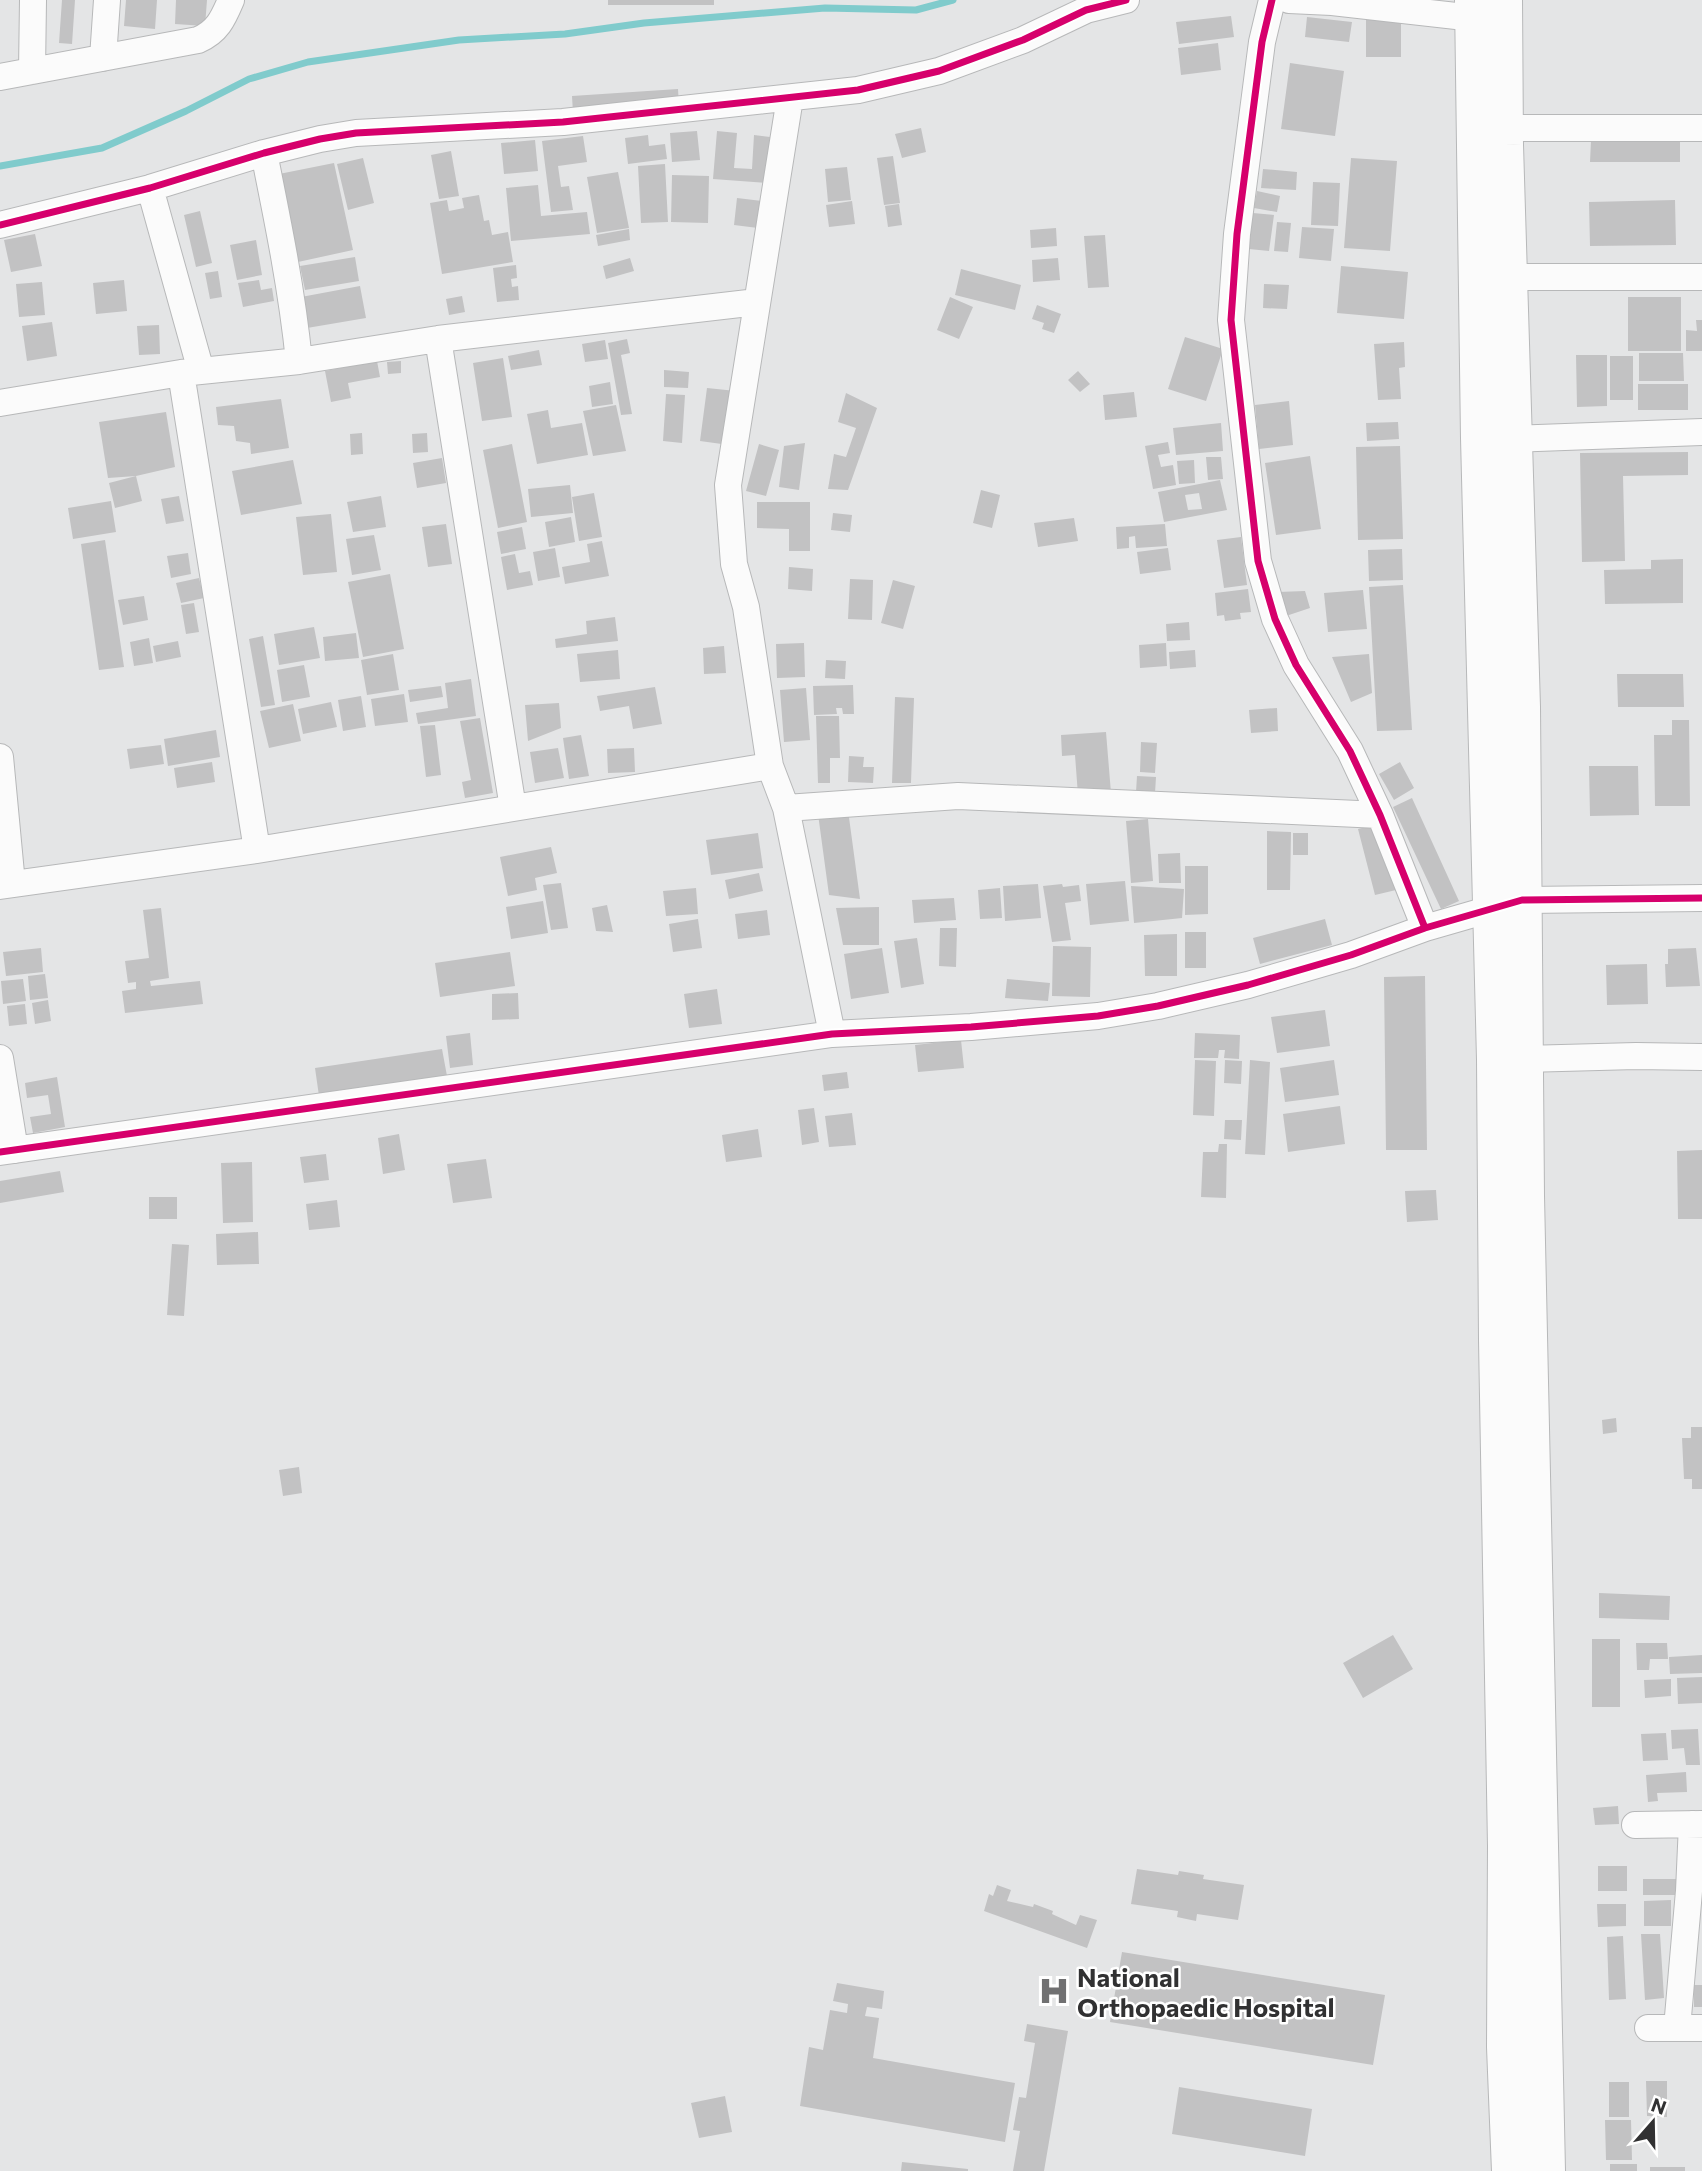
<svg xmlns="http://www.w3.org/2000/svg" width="1702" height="2171" viewBox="0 0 1702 2171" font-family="Commissioner,sans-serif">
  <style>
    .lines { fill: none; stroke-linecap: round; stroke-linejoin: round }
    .stream { stroke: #80cbcc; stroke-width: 7 }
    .building { fill: #c2c2c3; fill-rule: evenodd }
    .minor-casing { stroke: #b7b8b9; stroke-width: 28 }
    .secondary-casing { stroke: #b7b8b9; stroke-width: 40 }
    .minor { stroke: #fbfbfb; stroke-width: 26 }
    .secondary { stroke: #fbfbfb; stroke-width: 38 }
    .cycleway-casing { stroke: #fff; stroke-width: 11 }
    .cycleway { stroke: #d6006c; stroke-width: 7 }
    .labels { text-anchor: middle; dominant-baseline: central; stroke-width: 5; stroke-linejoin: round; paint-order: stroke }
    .poi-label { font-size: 26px; font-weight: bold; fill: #313132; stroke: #fff; text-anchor: start }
  </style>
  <rect width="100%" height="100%" fill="#e4e5e6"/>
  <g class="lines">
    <path class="stream" d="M0 166 102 148 186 111 249 79 308 62 459 40 565 34 644 23 825 8 916 10 953 0"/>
  </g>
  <path class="building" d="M62 0H75L72 44 59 43Z
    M126 0H157L155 29 124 26Z
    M176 0H207L205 26 175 24Z
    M608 0H714V5H608Z
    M1231 16 1234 37 1179 44 1176 22Z
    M1307 17 1352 22 1349 42 1305 37Z
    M1366 19H1401V57H1366Z
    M1218 43 1221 70 1181 75 1178 48Z
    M1290 63 1344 71 1335 136 1281 129Z
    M678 89 679 106 573 113 572 96Z
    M921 128 926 152 902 158 895 134Z
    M697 131 700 160 672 162 670 133Z
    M717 131 737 133 734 168 752 169 754 135 770 137 767 183 713 179Z
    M648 135 649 146 665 144 667 159 628 164 625 138Z
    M583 136 587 162 558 166 561 187 569 186 573 210 551 212 542 141Z
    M535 140 538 171 504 174 501 143Z
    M1591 141H1680V162H1590Z
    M451 151 459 196 439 199 431 155Z
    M893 156 900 203 884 205 877 158Z
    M363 158 374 203 348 210 337 164Z
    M1351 158 1397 161 1390 251 1344 248Z
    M334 163 353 250 298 262 279 174Z
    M665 164 668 222 641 223 638 166Z
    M847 167 851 200 828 202 825 169Z
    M1263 169 1297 172 1296 190 1261 188Z
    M618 172 629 228 597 233 587 177Z
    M672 175 709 176 708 223 671 222Z
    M1313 182 1340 183 1338 226 1311 225Z
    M538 185 541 216 587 212 590 234 511 241 506 188Z
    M1257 191 1280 196 1277 212 1254 208Z
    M479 195 484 221 489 220 492 235 508 232 513 262 442 274 430 203 447 200 449 211 464 208 462 198Z
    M737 198 762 201 758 228 734 225Z
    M1675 200 1676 245 1590 246 1589 202Z
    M852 201 855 224 829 227 826 205Z
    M899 204 902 225 888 227 885 206Z
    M200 211 212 263 196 267 184 215Z
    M1253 213 1274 215 1269 251 1249 249Z
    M1277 222 1291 223 1288 252 1274 251Z
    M1302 227 1334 229 1331 261 1299 258Z
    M1056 228 1057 246 1031 248 1030 230Z
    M629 229 630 240 598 246 596 235Z
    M35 234 42 266 11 272 4 240Z
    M1105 235 1109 287 1088 288 1084 236Z
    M256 240 262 275 237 280 230 245Z
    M355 257 359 281 305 290 300 266Z
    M630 258 634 271 606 279 603 266Z
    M1058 258 1060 280 1033 282 1032 260Z
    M516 265 517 278 511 279 512 287 518 286 519 300 497 302 493 268Z
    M1341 266 1408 272 1404 319 1337 313Z
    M961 269 1021 285 1015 310 955 295Z
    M218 271 222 297 210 299 205 273Z
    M124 280 127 311 96 314 93 283Z
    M259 280 261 290 272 288 274 301 243 307 238 283Z
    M42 282 45 315 19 317 16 284Z
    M1264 284 1289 285 1287 309 1263 308Z
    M360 286 366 318 307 328 301 297Z
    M462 296 465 312 449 315 446 299Z
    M950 297 973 307 959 339 937 330Z
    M1628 297H1681V351H1628Z
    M1037 305 1061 314 1054 333 1042 329 1044 323 1032 319Z
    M1696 320H1702V351H1686V330L1697 331Z
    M52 322 57 356 27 361 22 326Z
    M159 325 160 354 139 355 137 326Z
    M1185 337 1223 349 1206 401 1168 389Z
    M627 339 630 353 621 355 632 414 621 415 608 343Z
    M605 340 608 359 585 362 582 344Z
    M1404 342 1405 367 1399 368 1401 399 1378 400 1374 344Z
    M539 350 542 365 511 370 508 356Z
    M1639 353H1683L1684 381H1639Z
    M1576 355H1607V406L1577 407Z
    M1610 356H1633V400H1610Z
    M503 358 512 417 482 421 473 363Z
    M377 361 380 377 348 383 351 398 331 402 325 371Z
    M401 361V373L388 374 387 362Z
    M664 370 689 372 688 388 664 387Z
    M1078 371 1090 384 1080 392 1068 380Z
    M610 382 613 404 592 407 589 386Z
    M1638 384H1688V410H1638Z
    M707 388 736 391 729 445 700 441Z
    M1134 392 1137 417 1105 420 1103 395Z
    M846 393 877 408 848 490 828 489 834 454 846 457 856 428 838 422Z
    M666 394 685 395 682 443 663 441Z
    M281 399 289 448 251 454 250 443 236 441 234 426 218 425 216 407Z
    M1289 401 1293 445 1259 449 1255 405Z
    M616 405 626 451 593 456 583 411Z
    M548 410 551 428 582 423 588 455 537 464 527 414Z
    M166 412 175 467 136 476 108 478 99 422Z
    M1398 422 1399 439 1367 441 1366 423Z
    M1221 423 1223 451 1176 455 1173 428Z
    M362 433 363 454 351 455 350 434Z
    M427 433 428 452 413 453 412 434Z
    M1168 442 1170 453 1158 455 1161 467 1173 465 1176 485 1153 489 1145 446Z
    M805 443 799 490 779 487 784 446Z
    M512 444 527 522 498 528 483 450Z
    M759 444 779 450 766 496 746 491Z
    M1400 446 1403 539 1358 540 1356 447Z
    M1688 452V475L1623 476 1625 561 1582 562 1580 453Z
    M1310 456 1321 529 1276 535 1265 463Z
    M1206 457H1221L1223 479 1208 480Z
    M442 458 446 483 417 488 413 463Z
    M293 460 302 504 241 515 232 471Z
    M1194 460 1195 483 1179 484 1177 461Z
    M136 476 142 501 115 508 109 483Z
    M1220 480 1227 510 1164 522 1158 492ZM1199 493 1202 509 1188 510 1185 495Z
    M570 485 573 513 531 517 528 489Z
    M981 490 1000 495 992 528 973 523Z
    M594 493 602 537 579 541 572 497Z
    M179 496 184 521 166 524 161 499Z
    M381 496 386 527 353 532 347 502Z
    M111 501 116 532 73 539 68 508Z
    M757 502H810V551H789V529L757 528Z
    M833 513 852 515 850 532 831 530Z
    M331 514 337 572 303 575 296 517Z
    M571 517 575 542 549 547 545 522Z
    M1074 518 1078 541 1038 547 1034 523Z
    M446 524 452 564 428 567 422 527Z
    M1165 524 1167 546 1136 548 1135 536 1129 537V548L1117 549 1116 527Z
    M522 527 526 549 501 554 497 532Z
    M374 535 381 570 352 575 346 539Z
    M1241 537 1247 585 1224 588 1217 540Z
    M105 540 124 667 99 670 81 544Z
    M602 541 609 576 565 584 562 567 590 562 587 544Z
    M555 548 560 577 538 581 533 552Z
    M1168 548 1171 570 1140 574 1137 552Z
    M1402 549 1403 580 1369 581 1368 550Z
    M188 553 191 574 171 578 167 556Z
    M515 554 519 573 530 571 533 585 507 590 501 557Z
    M1683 559V603L1605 604 1604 570 1651 569V560Z
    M789 567 813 569 812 591 788 589Z
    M390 574 404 649 363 657 348 582Z
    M199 578 204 598 181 603 176 583Z
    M850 579 873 580 872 620 848 619Z
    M893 580 915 586 903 629 881 623Z
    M1403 585 1412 730 1377 731 1369 587Z
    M1248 589 1251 612 1240 613 1241 619 1225 621 1224 615 1217 616 1215 593Z
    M1363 590 1367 629 1328 632 1324 593Z
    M1305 591 1310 608 1286 616 1278 592Z
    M144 596 148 620 123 625 118 600Z
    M194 603 199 632 186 634 181 605Z
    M615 617 618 641 556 648 555 639 587 634 586 621Z
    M1189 622 1190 640 1167 641 1166 624Z
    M314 627 320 658 279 665 274 634Z
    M356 633 359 658 325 661 323 637Z
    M263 636 275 705 261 707 249 639Z
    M149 638 153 663 134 666 130 642Z
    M178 641 181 657 156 662 153 646Z
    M804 643 805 677 777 678 776 644Z
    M1166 643 1167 666 1140 668 1139 645Z
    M724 646 726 673 704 674 703 648Z
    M618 650 620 679 580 682 577 654Z
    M1195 650 1196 667 1170 669 1169 652Z
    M393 654 399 690 367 695 361 660Z
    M1369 654 1372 693 1351 702 1332 657Z
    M826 660 846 661 845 679 825 678Z
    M304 665 310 697 282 702 277 670Z
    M1617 674H1683L1684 707H1618Z
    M471 679 476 716 418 724 416 713 448 708 445 683Z
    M853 685 854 714H843L842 708H836L837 714 814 715 813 686Z
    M441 686 443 697 410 702 408 690Z
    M655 687 662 724 633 729 629 706 600 711 597 696Z
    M806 688 810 740 784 742 780 690Z
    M404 694 408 722 375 726 371 699Z
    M361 696 366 727 343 731 338 700Z
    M895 697 914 698 911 783H892Z
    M331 702 337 727 303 734 298 709Z
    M559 703 561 728 528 741 525 705Z
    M293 704 301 741 269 748 260 711Z
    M1277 708 1278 731 1251 733 1249 710Z
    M816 716H839L840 758H830V783H818Z
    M480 718 493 793 465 798 462 782 471 780 460 721Z
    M1672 720H1689L1690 806H1655L1654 735H1672Z
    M435 725 441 775 426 777 420 726Z
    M216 730 220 757 168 766 164 739Z
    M1106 732 1111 793 1078 795 1075 755 1062 756 1061 735Z
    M581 735 589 776 569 779 563 738Z
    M1141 742 1157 743 1155 773 1140 772Z
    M161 745 164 764 130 769 127 749Z
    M558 748 564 778 535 783 530 752Z
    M634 748 635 772 608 773 607 749Z
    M849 756 864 757 863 767H874L873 783 848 782Z
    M212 762 215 782 177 788 174 768Z
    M1400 762 1414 788 1394 800 1379 774Z
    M1589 766H1638L1639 815 1590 816Z
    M1137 776 1156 777 1155 793 1136 792Z
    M1412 798 1459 901 1441 909 1393 807Z
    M848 810 860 899 829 895 818 814Z
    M1148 819 1153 881 1131 883 1126 821Z
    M1378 824 1396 890 1375 895 1358 829Z
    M1267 831 1291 832 1290 890H1267Z
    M758 833 763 868 711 875 706 840Z
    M1293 833H1308V855H1293Z
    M551 847 557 873 535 878 537 890 508 896 500 857Z
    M1180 853 1181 883H1159L1158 854Z
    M1185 866H1208V914L1185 915Z
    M759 873 763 891 729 899 725 880Z
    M1125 881 1129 921 1090 925 1086 884Z
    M561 883 568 928 551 930 543 885Z
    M1038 884 1041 918 1005 921 1003 886Z
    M1062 884 1063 887 1079 885 1081 901 1065 903 1071 940 1052 942 1043 886Z
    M1131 886 1184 889 1182 918 1134 923Z
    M696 888 698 914 666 916 663 891Z
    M1000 888 1002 918 980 919 978 890Z
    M954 898 956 920 914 923 912 900Z
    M543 901 548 933 511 939 506 907Z
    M607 905 613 932 596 931 592 908Z
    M879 907V945H843L836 908Z
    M161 908 169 978 150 981 151 986 200 981 203 1004 125 1013 122 991 136 989V982L128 983 125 961 149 958 143 910Z
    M767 910 770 935 738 939 735 914Z
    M698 919 702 948 673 952 669 924Z
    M1325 919 1332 945 1260 964 1253 938Z
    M940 928H957L956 967 939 966Z
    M1185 932H1206V968H1185Z
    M1177 934V976H1145L1144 935Z
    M917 938 924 984 901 988 894 941Z
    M1053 946 1091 947 1090 997 1052 996Z
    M41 948 43 972 6 976 3 952Z
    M882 948 889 993 851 999 844 954Z
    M1696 948 1700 986 1666 987 1665 964H1668V949Z
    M510 952 515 986 440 997 435 963Z
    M1647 964 1648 1004 1607 1005 1606 965Z
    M45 974 48 998 30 1000 28 976Z
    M1425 976 1427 1150H1386L1384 977Z
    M23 979 26 1001 3 1004 1 981Z
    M1007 979 1050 983 1048 1001 1005 998Z
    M717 989 722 1024 689 1028 684 994Z
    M518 993 519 1019 492 1020V994Z
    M48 1000 51 1021 35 1024 32 1003Z
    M25 1004 27 1024 9 1026 7 1006Z
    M1325 1010 1330 1046 1277 1053 1271 1017Z
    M470 1033 473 1065 450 1068 446 1036Z
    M1195 1033 1240 1035 1239 1059 1224 1058 1225 1050H1219L1218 1058H1194Z
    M961 1040 964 1068 918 1072 915 1045Z
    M442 1049 447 1076 319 1096 315 1068Z
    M1195 1060 1216 1061 1214 1116 1193 1115Z
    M1225 1060 1242 1061 1241 1084 1224 1083Z
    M1250 1060 1270 1062 1265 1155 1245 1154Z
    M1334 1060 1339 1095 1285 1102 1280 1068Z
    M847 1072 849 1088 824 1091 822 1075Z
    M57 1077 65 1127 33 1133 30 1117 51 1114 48 1095 27 1098 25 1083Z
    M1340 1106 1345 1144 1288 1152 1283 1114Z
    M814 1108 819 1142 802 1145 798 1110Z
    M852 1113 856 1145 829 1147 825 1116Z
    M1225 1120H1242L1241 1140 1224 1139Z
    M758 1129 762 1157 726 1162 722 1135Z
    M399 1134 405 1170 383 1174 378 1138Z
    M1219 1144H1227L1226 1198 1201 1197 1203 1152H1218Z
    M1702 1150V1219H1678L1677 1151Z
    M326 1154 329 1180 304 1183 300 1157Z
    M486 1159 492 1198 453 1203 447 1164Z
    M252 1162 253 1222 223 1223 221 1163Z
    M60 1171 64 1192 0 1203V1181Z
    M1436 1190 1438 1220 1407 1222 1405 1191Z
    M149 1197H177V1219H149Z
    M337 1200 340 1227 309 1230 306 1204Z
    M258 1232 259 1264 217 1265 216 1234Z
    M172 1244 189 1245 184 1316 167 1315Z
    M1616 1418 1617 1432 1603 1434 1602 1420Z
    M1691 1427H1702V1489H1692V1479H1684L1682 1438H1691Z
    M299 1467 302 1493 283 1496 279 1470Z
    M1599 1593 1670 1596 1669 1620 1599 1618Z
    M1393 1635 1413 1669 1363 1698 1343 1663Z
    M1592 1639H1620V1707H1592Z
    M1636 1643H1667L1668 1659H1650L1649 1670H1637Z
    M1702 1655V1673L1670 1674 1669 1657Z
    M1702 1677V1703L1678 1704 1677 1678Z
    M1671 1679V1696L1645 1698 1644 1680Z
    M1698 1729 1700 1765H1686L1684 1748 1672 1749 1671 1730Z
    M1666 1733 1668 1760 1643 1761 1641 1734Z
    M1686 1772 1687 1792 1657 1793 1658 1801 1648 1802 1646 1775Z
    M1618 1806 1619 1824 1595 1825 1593 1808Z
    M1598 1866H1627V1891H1598Z
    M1137 1869 1178 1875 1179 1871 1204 1875 1203 1879 1244 1885 1238 1920 1197 1914 1196 1921 1177 1917 1178 1911 1131 1904Z
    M1643 1879H1683V1895H1643Z
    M997 1885 1011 1890 1007 1901 1033 1907 1034 1904 1053 1911 1052 1914 1076 1925 1080 1915 1097 1920 1087 1948 984 1911 989 1894 993 1896Z
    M1671 1900V1926H1644V1901Z
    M1597 1904H1626V1926L1598 1927Z
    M1641 1934H1660L1664 1998 1645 2000Z
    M1623 1936 1626 1999 1609 2000 1607 1937Z
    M1122 1952 1385 1995 1373 2065 1110 2022Z
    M837 1983 884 1991 882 2009 867 2007 865 2016 879 2018 873 2058 1015 2083 1005 2142 800 2106 809 2047 823 2050 830 2010 847 2013 848 2004 833 2001Z
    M1694 1985H1702V2007H1694Z
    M1027 2024 1068 2031 1044 2171H1013L1020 2131 1013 2130 1019 2097 1026 2098 1035 2043 1024 2041Z
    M1646 2081H1667V2117L1647 2116Z
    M1609 2082H1629V2117H1609Z
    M1179 2087 1312 2109 1305 2156 1172 2134Z
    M725 2096 732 2132 699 2138 691 2103Z
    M1605 2120H1631L1632 2160H1606Z
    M902 2162 968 2169V2171H901Z
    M1610 2164H1637V2171H1610Z
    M1650 2167H1685V2171H1650Z"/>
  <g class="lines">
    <g class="minor-casing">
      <path id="minor" d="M1272 0 1262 42 1237 234 1231 320 1258 561 1275 619 1296 665 1350 751 1380 815 1425 928
        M1289 0 1332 2 1474 18
        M103 58 107 0
        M32 71 33 0
        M0 77 198 40C217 32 223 19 231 0
        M790 98 728 485 734 564 746 607 770 766 786 808 832 1034
        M1504 128H1702
        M264 153C278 222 292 291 299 361
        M150 188 201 371
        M0 225 150 188 264 153 320 139 356 133 563 122 858 90 939 71 1023 40 1086 10 1126 0
        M1508 277H1702
        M438 339 513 808
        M181 373 257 850
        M0 403 181 373 299 361 438 339 757 302
        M1513 439 1702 432
        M0 757 12 884
        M786 808 958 796 1380 815
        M0 886 257 850 770 766
        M0 1058 15 1150
        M1524 1059 1636 1056 1702 1057
        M0 1152 832 1034 971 1027 1098 1016 1158 1006 1248 985 1351 955 1425 928 1522 900 1702 898
        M1635 1825 1702 1824
        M1648 2028H1702
        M1677 2028 1689 1891 1692 1824"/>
    </g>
    <g class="secondary-casing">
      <path id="secondary" d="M1474 0 1480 438 1496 1059 1498 1340 1507 1846 1506 2047 1511 2171
        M1503 0 1504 145 1521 707 1525 1196 1546 2171"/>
    </g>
    <use href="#minor" class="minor"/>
    <use href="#secondary" class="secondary"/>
    <g class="cycleway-casing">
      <path id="cycleway" d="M1272 0 1262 42 1237 234 1231 320 1258 561 1275 619 1296 665 1350 751 1380 815 1425 928
        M0 225 150 188 264 153 320 139 356 133 563 122 858 90 939 71 1023 40 1086 10 1126 0
        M0 1152 832 1034 971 1027 1098 1016 1158 1006 1248 985 1351 955 1425 928 1522 900 1702 898"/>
    </g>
    <use href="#cycleway" class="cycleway"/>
  </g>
  <defs>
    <g id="hospital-bare" transform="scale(2.415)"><path d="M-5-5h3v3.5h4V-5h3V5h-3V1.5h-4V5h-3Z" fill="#707071" stroke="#fff" stroke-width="2.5" paint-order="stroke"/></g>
  </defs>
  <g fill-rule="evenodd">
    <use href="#hospital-bare" x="1054" y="1991"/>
  </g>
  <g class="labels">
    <g class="poi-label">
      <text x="1077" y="1976">National<tspan x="1077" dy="30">Orthopaedic Hospital</tspan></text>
    </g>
  </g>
  <g transform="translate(1653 2122) rotate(20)" stroke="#ffffff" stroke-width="5" paint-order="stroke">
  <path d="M0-5L12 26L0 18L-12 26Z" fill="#313132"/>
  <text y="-10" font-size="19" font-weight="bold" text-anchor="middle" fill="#313132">N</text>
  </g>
</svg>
